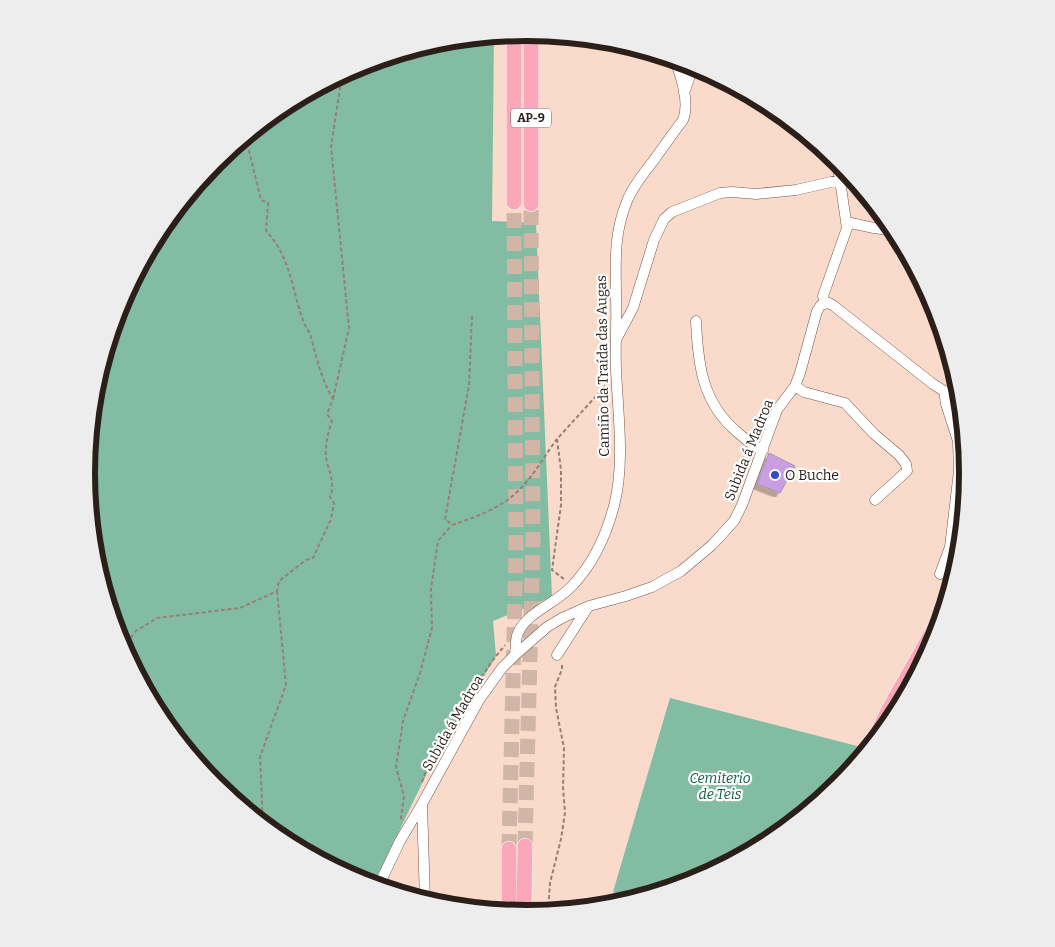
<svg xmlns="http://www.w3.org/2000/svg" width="1055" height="947" viewBox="0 0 1055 947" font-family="Bitter,serif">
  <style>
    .green { fill: #82bda3 }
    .building { fill: #ca9ee2; stroke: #a393ad; filter: url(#shadow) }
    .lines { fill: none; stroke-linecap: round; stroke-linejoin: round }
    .highway-tunnel { stroke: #d1b5a7; stroke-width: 15; stroke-dasharray: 15 8; stroke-linecap: butt }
    .minor-casing { stroke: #725749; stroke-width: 11 }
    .highway-casing { stroke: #fff; stroke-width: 16 }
    .path { stroke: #968075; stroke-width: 2; stroke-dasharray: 4 2.5; stroke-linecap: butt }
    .minor { stroke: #fff; stroke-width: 10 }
    .highway { stroke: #faa8b9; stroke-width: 15 }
    .poi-dot { fill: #2f4ebf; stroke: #fff; stroke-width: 2 }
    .labels { text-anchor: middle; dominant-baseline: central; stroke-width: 4.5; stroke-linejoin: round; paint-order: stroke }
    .shield { fill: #fff; stroke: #6b625e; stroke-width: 1 }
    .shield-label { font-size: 12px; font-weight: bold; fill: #2b1f19 }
    .street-label { font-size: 14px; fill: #2b1f19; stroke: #fff }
    .poi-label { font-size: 14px; fill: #2b1f19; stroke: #fff; text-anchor: start }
    .park-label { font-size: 14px; font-style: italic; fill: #125b42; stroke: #fff }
    .rim { fill: none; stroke: #2b1f19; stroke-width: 6 }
  </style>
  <defs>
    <filter id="shadow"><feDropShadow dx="-4.5" dy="4.5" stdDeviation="0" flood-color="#0004"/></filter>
  </defs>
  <rect width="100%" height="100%" fill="#fadaca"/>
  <path class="green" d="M494 36 492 221 536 223 552 597 493 621 496 656 430 767 373 885 358 881 282 840 215 785 161 718 120 642 95 559 87 473 95 387 120 304 161 228 216 161 283 107 359 66 442 41Z
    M670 698 861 747 856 766 839 786 772 840 696 881 636 899 613 892Z"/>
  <path class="building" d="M769 453 795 466 780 493 757 484Z"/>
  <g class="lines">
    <path class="highway-tunnel" d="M525 846 533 539 531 204
      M509 849 516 548 514 202"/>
    <g class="minor-casing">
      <path id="minor" d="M684 93 691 73 696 66
        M846 222 874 228 896 231
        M825 304 823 296 847 228 837 160
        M696 321C698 365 702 402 737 432 745 439 753 446 763 450
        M617 338 633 308 654 240 664 219 672 212 720 193 732 192 756 194 796 190 840 180
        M795 386 804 392 845 403 874 434 899 455 906 464 907 471 875 500
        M940 574 950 547 959 471 958 441 946 404 944 391
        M515 655C516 648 515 639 518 633 526 613 558 602 572 586 593 564 606 536 614 506 625 464 618 414 616 370 615 346 617 322 616 298 616 262 613 236 627 201 633 186 644 173 654 160 664 146 673 133 683 120 690 102 681 77 675 60
        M557 655 588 607
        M422 804 425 901
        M378 887 400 841 422 804 479 700 502 668 515 655 547 627 562 618 589 606 626 596 652 587 681 571 712 545 734 521 742 505 777 410 795 386 800 373 817 311 821 305 829 303 834 306 933 384 944 391 961 394
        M611 906 615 900 624 903"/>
    </g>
    <g class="highway-casing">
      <path id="highway" d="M531 33V204
        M514 202V34
        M872 745 889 709 945 610
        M509 913V849
        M524 914 525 846"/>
    </g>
    <path class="path" d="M472 316 469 385 445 519 452 525C476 517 502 508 520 489 534 475 545 455 557 439
      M97 381 107 378
      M333 399 349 328 331 147 342 75
      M564 579 552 570 561 505V470L557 439 608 383
      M123 648 136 631 157 618 240 608 277 591 279 581 306 560 313 558 331 519 334 503 330 497C336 484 328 470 326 457 325 444 328 433 332 421L327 414 333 399C321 379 317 359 311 337 310 332 306 328 304 323 292 291 291 257 266 231L268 203 261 200 249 151 241 141
      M474 688 493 660 505 645
      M422 782 427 768 466 701
      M402 819 401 818 404 796 396 767 403 721 420 673 432 628 431 589 438 541 451 526
      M263 824 260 757 286 685 277 591
      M548 912 550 883 561 839 565 813 563 787 564 748 556 708 555 687 562 669V663"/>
    <use href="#minor" class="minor"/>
    <use href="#highway" class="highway"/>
  </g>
  <circle class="poi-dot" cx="775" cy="475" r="5"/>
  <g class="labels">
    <rect class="shield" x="511" y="108.5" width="40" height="19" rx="4"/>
    <g class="shield-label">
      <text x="531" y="118">AP-9</text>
    </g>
    <g class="street-label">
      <text transform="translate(603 366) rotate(-91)">Camiño da Traída das Augas</text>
      <text transform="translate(749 450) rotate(-68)">Subida á Madroa</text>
      <text transform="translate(453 723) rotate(-60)">Subida á Madroa</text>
    </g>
    <g class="poi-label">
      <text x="785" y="475">O Buche</text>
    </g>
    <g class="park-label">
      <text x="720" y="778">Cemiterio<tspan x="720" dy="16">de Teis</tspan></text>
    </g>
  </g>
  <path d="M0 0H1055V947H0ZM95 473a432 432 0 1 1 864 0a432 432 0 1 1-864 0Z" fill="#eeeded" fill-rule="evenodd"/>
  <path class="rim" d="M95 473a432 432 0 1 1 864 0a432 432 0 1 1-864 0Z"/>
</svg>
